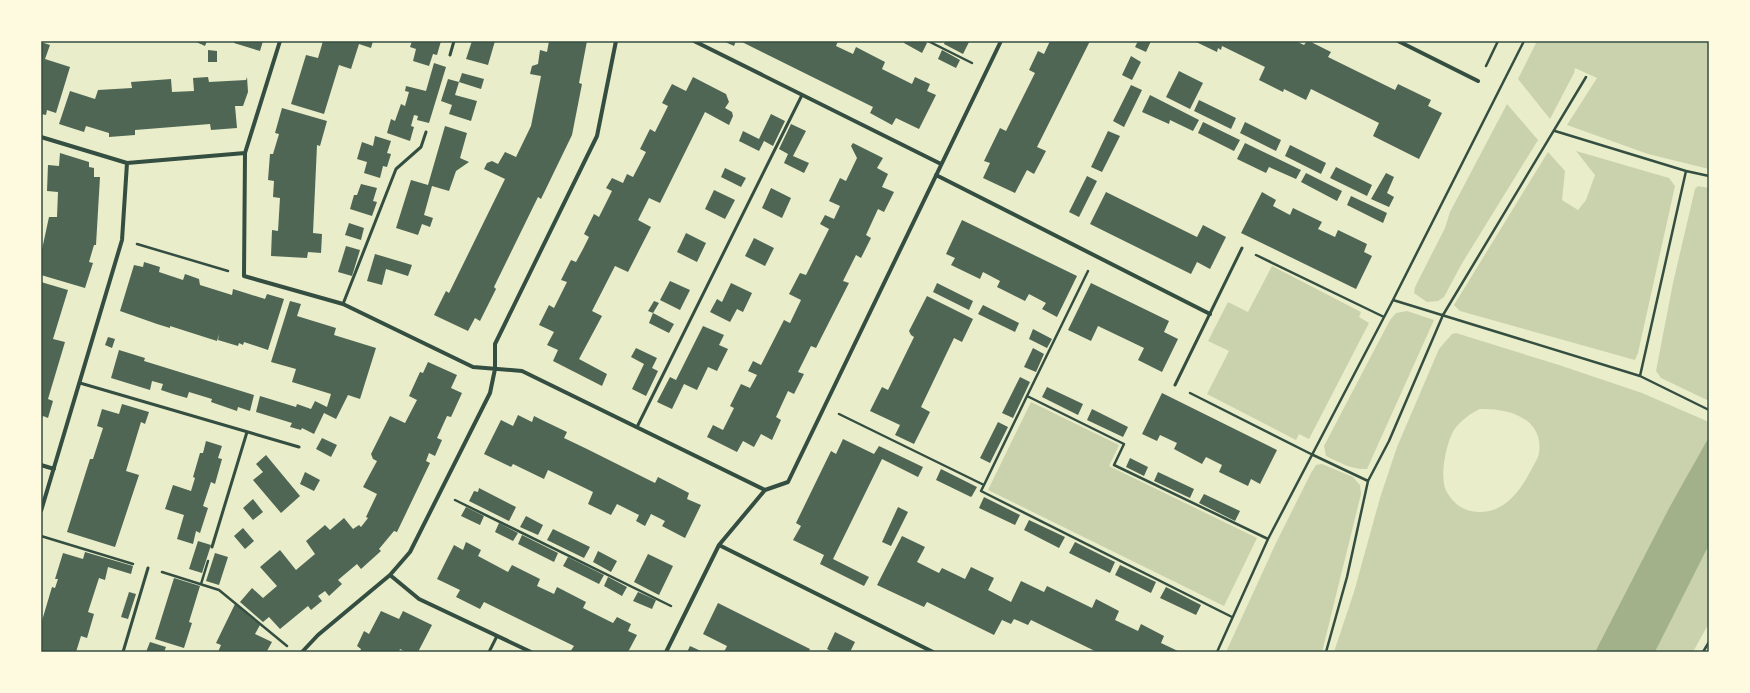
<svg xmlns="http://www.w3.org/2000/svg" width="1750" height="693" viewBox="0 0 1750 693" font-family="Inter,sans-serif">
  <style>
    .green { fill: #cad2ad; fill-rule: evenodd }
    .water { fill: #a3b18a }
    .building { fill: #4f6655 }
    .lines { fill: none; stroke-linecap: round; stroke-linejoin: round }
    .path { stroke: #344e41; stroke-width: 2.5 }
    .service { stroke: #344e41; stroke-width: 3 }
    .minor { stroke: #344e41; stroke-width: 4 }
    .neatline { fill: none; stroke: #344e41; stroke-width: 1.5 }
  </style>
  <rect width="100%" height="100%" fill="#e9edc9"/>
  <path class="green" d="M1537 41H1709V169L1648 154 1567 125 1597 78 1575 68 1574 73 1550 119 1518 79Z
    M1507 104 1538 140 1461 265 1444 297 1438 301 1427 302 1414 293 1415 287 1445 228 1450 212Z
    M1576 151 1669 178 1675 186 1638 353 1635 360 1460 311 1454 305 1548 152 1565 171 1562 200 1578 210 1586 200 1595 175Z
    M1698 186 1709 188V401L1661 378 1656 371 1673 283 1695 189Z
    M1272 266 1361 312 1359 317 1369 323 1309 439 1299 434 1296 440 1207 394 1229 351 1208 341 1228 302 1248 312Z
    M1407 311 1434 320 1367 469C1352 470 1339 462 1326 456L1324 446 1390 320 1396 313Z
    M1456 333 1559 365 1642 393 1709 422V438L1669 508 1595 652H1334L1354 592 1380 498 1397 447 1439 349 1452 334ZM1480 409C1508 408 1544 418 1539 453 1538 459 1533 466 1530 472 1519 493 1503 513 1478 512 1464 511 1455 505 1448 494 1438 481 1446 443 1454 430 1459 422 1472 412 1480 409Z
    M1031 402 1119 445 1109 466 1257 538 1224 606 988 490Z
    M1322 464 1353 477 1360 485 1361 494 1322 652H1226L1276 543 1311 473 1316 465Z
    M1709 545V623L1693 652H1655Z"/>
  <path class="water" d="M1709 437V545L1655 652H1595L1669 508Z"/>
  <path class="building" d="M194 41H207L205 46Z
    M234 41H263L260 51 234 43Z
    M323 41H373L371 48 359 44 351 69 339 65 324 114 291 104 306 55 318 58Z
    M412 41H441L437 55 433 54 429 66 413 61 416 49 410 47Z
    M472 41H495L488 65 466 59Z
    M549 41H587L579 83 582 84 572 135 541 199 538 197 494 287 496 289 480 321 475 318 468 331 434 315 446 291 449 293 505 179 484 169 487 163 492 161 498 164 505 152 516 157 531 126 541 76 530 74 532 66 538 64 540 50 547 52Z
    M723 41H736L734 46Z
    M740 41H838L836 46 853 54 856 47 885 62 882 69 912 84 915 77 930 84 927 91 936 95 919 129 896 118 892 125 870 113 873 107Z
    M905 41H923L927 43 922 53 904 43Z
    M945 41H966L969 42 963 54 944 44Z
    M1050 41H1090L1037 147 1046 151 1034 174 1027 170 1015 193 983 178 990 163 984 161 1000 128 1006 131 1035 73 1029 70 1038 51 1044 54Z
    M1138 41H1151L1146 52 1135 47Z
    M1194 41H1296L1304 45 1307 41H1309L1331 52 1328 57 1395 90 1398 84 1431 100 1428 106 1442 113 1419 159 1373 136 1379 123 1311 89 1306 100 1284 89 1283 92 1259 80 1265 67 1222 46 1221 50 1218 48 1217 52Z
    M41 42 50 45 45 59 70 67 56 113 47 110 46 115 41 114Z
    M208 50 217 51V62H208Z
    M942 50 960 60 956 68 938 59Z
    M1131 56 1141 62 1132 80 1122 75Z
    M434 63 446 67 429 123 417 120 418 116 414 115 411 126 414 127 410 141 387 133 391 119 395 121 401 104 405 106 409 92 405 91 406 86 426 91Z
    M1179 71 1203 83 1190 109 1166 97Z
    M462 73 484 79 481 89 459 82Z
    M208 77 209 82 246 80 247 77 248 92 243 106H235L237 128 211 130 210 124 135 130V135L109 137V133L86 126 84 132 59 124 70 91 95 99 98 90 132 88 131 82 171 79 172 92 194 91 193 78Z
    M693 77 726 94 729 102 725 108 732 112 733 116 729 125 705 112 660 203 649 198 638 220 651 227 628 272 615 266 592 311 602 316 579 359 607 374 602 386 553 361 558 350 547 345 554 332 539 325 549 305 554 308 567 282 561 280 571 260 576 262 583 249 589 237 584 234 594 214 599 217 612 191 606 188 612 178 623 183 627 174 633 177 646 152 640 149 650 129 655 132 668 106 662 103 672 84 686 91Z
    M448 79 459 82 455 95 477 101 471 121 449 114 452 105 441 101Z
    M1131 85 1142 90 1124 127 1113 121Z
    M1150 95 1199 120 1193 131 1170 120 1169 124 1142 112Z
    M1199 100 1236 118 1231 129 1194 111Z
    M282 108 327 121 320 146 317 145 313 233 322 234 321 253 308 252 307 258 271 256 272 230 278 231 280 198 273 197 274 181 268 180 270 154H273L279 134 275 133Z
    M771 114 785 121 773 146 764 141 759 151 739 141 743 131 759 139Z
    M1203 122 1240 140 1234 151 1198 133Z
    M1245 122 1281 140 1276 151 1240 133Z
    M791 124 806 131 793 156 809 163 804 173 784 163 788 154 779 149Z
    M445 126 467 133 460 158 469 162 456 171 449 191 432 186 424 215 433 218 430 227 422 224 418 235 396 228 411 180 428 185Z
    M1108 131 1120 136 1102 172 1091 167Z
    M375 136 391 141 387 153 391 154 387 167 383 166 380 178 364 173 367 162 357 159 362 142 373 146Z
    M853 143 883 158 877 168 888 174 882 187 894 192 884 212 878 209 866 235 871 238 861 258 856 255 843 281 849 283 821 338 816 348 811 346 798 372 804 374 794 394 788 391 776 417 781 420 772 440 761 434 754 447 743 441 737 452 707 437 713 425 723 430 734 408 730 406 741 384 750 388 757 375 748 371 753 361 761 365 784 320 790 323 801 300 789 294 800 273 806 275 829 229 820 224 825 215 834 219 840 206 829 201 840 178 846 181 857 158 851 146Z
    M1245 143 1301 170 1296 179 1269 167 1266 173 1237 159Z
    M1290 145 1326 163 1321 174 1285 156Z
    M60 153 89 162V167L94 168V177H100L96 245H94L89 262 93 263 85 288 41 275V254L49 217H57L58 192 47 191 48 165 59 166Z
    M1336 167 1372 185 1367 196 1330 178Z
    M725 168 746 178 741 187 721 177Z
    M1306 173 1342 191 1337 201 1301 182Z
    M1386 173 1394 177 1387 193 1394 197 1389 207 1371 199Z
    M1087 176 1097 181 1079 217 1069 212Z
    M361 184 377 188 373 201 377 202 372 216 350 209 354 195H357Z
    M771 188 791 198 782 218 762 208Z
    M714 190 735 200 725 219 705 209Z
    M1106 192 1197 237 1203 225 1226 237 1210 269 1197 262 1191 274 1090 224Z
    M1262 192 1276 200 1273 206 1290 215 1293 208 1322 222 1318 229 1335 237 1338 230 1367 244 1364 252 1372 256 1356 289 1241 233Z
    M1351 196 1387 213 1383 223 1347 205Z
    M962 220 1077 276 1057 317 1042 309 1046 303 1029 294 1025 301 997 287 1000 281 983 272 980 279 951 265 955 258 946 254Z
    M349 223 364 228 361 240 345 235Z
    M686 233 706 243 697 262 677 252Z
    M754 238 774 248 765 266 745 256Z
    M346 246 360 250 352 276 338 272Z
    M375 254 412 265 408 276 386 269 382 285 367 281Z
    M144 262 160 267 159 272 183 280 185 274 199 279 200 285 232 295 233 289 265 299 267 294 284 299 268 350 244 342 243 345 239 343 238 346 218 340 219 334 217 341 170 326V328L157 324 120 311 134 265 143 267Z
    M670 281 690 290 680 310 660 300Z
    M41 282 68 290 53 339 65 342 48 399 53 401 48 418 43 416 41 420Z
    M731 283 752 293 743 312 737 309 730 322 710 312 717 299 722 302Z
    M937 283 973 301 969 310 933 292Z
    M1091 283 1169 321 1164 332 1178 339 1162 372 1138 360 1144 348 1098 326 1091 341 1068 330Z
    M927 296 973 319 962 342 954 338 921 407 930 412 914 444 895 435 900 425 870 411 882 387 888 390 914 337 911 335 909 331Z
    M290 301 301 304 297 316 336 328 334 335 376 348 360 399 348 395 336 419 324 413 314 434 302 428 301 430 290 427 292 423 256 412 260 396 296 407 297 404 311 409 315 401 327 407 331 394 292 382 296 369 271 362Z
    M654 301 659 303 653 313 674 324 669 333 649 323 653 313 648 311Z
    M983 305 1019 323 1015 332 978 314Z
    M703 326 724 335 719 345 728 349 717 371 708 367 697 390 684 384 672 409 657 402 670 377 676 380Z
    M1033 329 1052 339 1047 348 1029 339Z
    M108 337 115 339 112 348 105 345Z
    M636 348 657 358 652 368 658 371 646 396 632 389 644 364 631 357Z
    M1033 348 1044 354 1036 372 1024 367Z
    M119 350 145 358 144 361 254 395 250 411 238 407 237 411 211 402 212 399 189 392 187 398 173 394 161 390 163 384 152 381 150 390 111 378Z
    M428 362 457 375 451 388 462 393 451 417 447 416 437 438 442 440 435 456 429 453 426 461 430 463 397 532 394 531 379 549 381 551 361 569 357 564 338 580 342 584 329 596 325 591 318 596 322 601 311 610 308 606 280 629 269 617 263 622 240 602 252 588 263 598 277 586 260 567 280 550 296 570 315 554 306 541 325 525 330 530 344 518 353 529 359 525 361 527 368 518 366 517 377 494 363 487 377 461 373 459 371 454 390 416 405 423 417 400 409 396 420 372 423 373Z
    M1020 377 1030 382 1013 418 1002 413Z
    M1047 387 1083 404 1078 415 1042 397Z
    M1162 393 1277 450 1260 484 1251 479 1248 486 1219 472 1222 465 1206 457 1202 464 1174 449 1177 443 1160 435 1157 441 1142 434Z
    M122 404 149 412 145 424 141 422 126 471 139 475 115 547 67 532 90 459H93L103 428 97 426 102 409 119 414Z
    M1092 409 1128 427 1123 437 1087 420Z
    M518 415 532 422 534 416 544 421 567 432 564 438 587 449 655 483 658 477 689 493 687 499 701 505 685 538 662 526 665 521 651 514 645 526 636 521 639 515 617 504 611 515 588 504 593 492 548 470 544 479 513 464 511 467 484 454 501 420 513 426Z
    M998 422 1008 427 990 463 980 458Z
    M322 438 337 445 331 457 316 449Z
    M843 439 874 454 879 446 923 467 918 477 882 459 833 559 869 577 864 586 820 564 824 555 793 540 801 526 796 523 831 451 836 454Z
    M206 441 222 446 218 458 222 459 215 484 211 482 203 506 208 508 200 533 196 531 193 544 177 539 184 515 165 509 173 485 191 491 195 478 193 477 200 453H203Z
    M266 455 300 496 281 513 253 480 263 472 256 464Z
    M1130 458 1148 467 1144 476 1126 467Z
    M941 469 977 487 972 496 971 497 936 480Z
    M305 472 320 480 314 491 300 484Z
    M1158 472 1194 489 1190 498 1154 481Z
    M479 488 516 507 509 521 469 501 474 491 478 492Z
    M1204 494 1240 511 1235 521 1199 503Z
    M984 497 1020 515 1015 525 979 508Z
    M253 499 263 512 253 520 243 508Z
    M466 507 484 516 480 525 461 516Z
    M898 507 908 512 891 546 882 542Z
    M526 516 543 525 538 535 520 527Z
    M1029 520 1065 537 1059 548 1024 530Z
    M499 523 518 533 513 541 495 532Z
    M243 528 254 541 245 549 234 536Z
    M553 529 590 547 584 558 547 540Z
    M522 535 558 553 554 562 518 544Z
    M902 536 925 547 917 562 939 573 942 568 965 579 971 567 994 578 988 590 1011 602 1021 581 1044 592 1047 586 1092 608 1096 599 1119 611 1115 620 1138 631 1141 624 1164 636 1161 643 1180 652H1097L1031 620 1028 625 1014 619 1011 624 1002 620 994 635 927 602 924 607 877 585Z
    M198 541 211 545 202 573 189 569Z
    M466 542 481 550 478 556 508 572 512 565 540 579 537 586 554 594 557 587 586 602 583 608 613 623 617 617 631 624 628 631 637 635 628 652H570L574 646 484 602 480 609 456 597 460 590 437 579 454 545 463 550Z
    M1075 542 1115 562 1110 573 1069 553Z
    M598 551 617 561 611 572 593 562Z
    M85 552 133 566 131 574 108 567 105 580 99 578 88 612 94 614 87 638 81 636 76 652H41V624L52 587 55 588 58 579H55L63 553 83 559Z
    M215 553 228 557 219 585 206 581Z
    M648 554 673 566 659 595 634 582Z
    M568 557 604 575 599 584 563 566Z
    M1120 565 1156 582 1151 593 1115 575Z
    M608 577 627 587 622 596 604 586Z
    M174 578 200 586 189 622 192 623 184 648 155 639Z
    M1166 587 1201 605 1196 615 1160 598Z
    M129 592 136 594 128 619 121 617Z
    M638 592 656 600 652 609 633 601Z
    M718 603 810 649 809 652H724L727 646 703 634Z
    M235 604 260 625 255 634 272 642 267 651 270 652H218L221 645 216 643Z
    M381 611 399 619 403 611 432 625 418 652H406L400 649 399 652H360L361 649 357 646 364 631 369 634Z
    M835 632 855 642 850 652H833L827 649Z
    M150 642 166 647 164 652H146Z
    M690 646 703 652H687Z"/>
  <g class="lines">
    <path class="path" d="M928 41 972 63
      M1486 66 1498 41
      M1555 131 1686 171
      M137 244 228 271
      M1256 255 1384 317
      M1088 271 1027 396 1124 444 1114 465 1268 539
      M1393 300 1640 376 1709 410
      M1640 376 1686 171 1709 176
      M1190 393 1311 454 1368 481
      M839 414 984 485 981 491 1232 617
      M984 485 1027 396
      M455 500 671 606
      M41 536 133 564
      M162 572 219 590 287 646
      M201 584 208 561
      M1217 652 1268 539 1393 300 1524 41
      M1326 652 1347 577 1368 481 1389 441 1443 315 1586 77
      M1703 652 1709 642"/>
    <path class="service" d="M450 55 454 41
      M343 304 396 169 421 147 426 132
      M80 383 299 447
      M1175 385 1242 248
      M637 427 802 95
      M212 547 247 432
      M123 652 148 568
      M489 652 497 636"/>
    <path class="minor" d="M280 41 245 153 244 276 343 304 473 367 522 371 765 490
      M694 41 941 164
      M1398 41 1478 81
      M41 137 127 163 245 153
      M936 175 1210 314
      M41 465 54 469
      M41 511 122 240 127 163
      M719 545 933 652
      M390 575 419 599 531 652
      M302 652 318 635 390 575 410 552 490 393 495 369V344L597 136 616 41
      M666 652 719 545 765 490 788 482 1001 41"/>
  </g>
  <rect width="1750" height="693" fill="none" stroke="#fefae0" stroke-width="84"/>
  <rect x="42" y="42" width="1666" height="609" class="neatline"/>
</svg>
